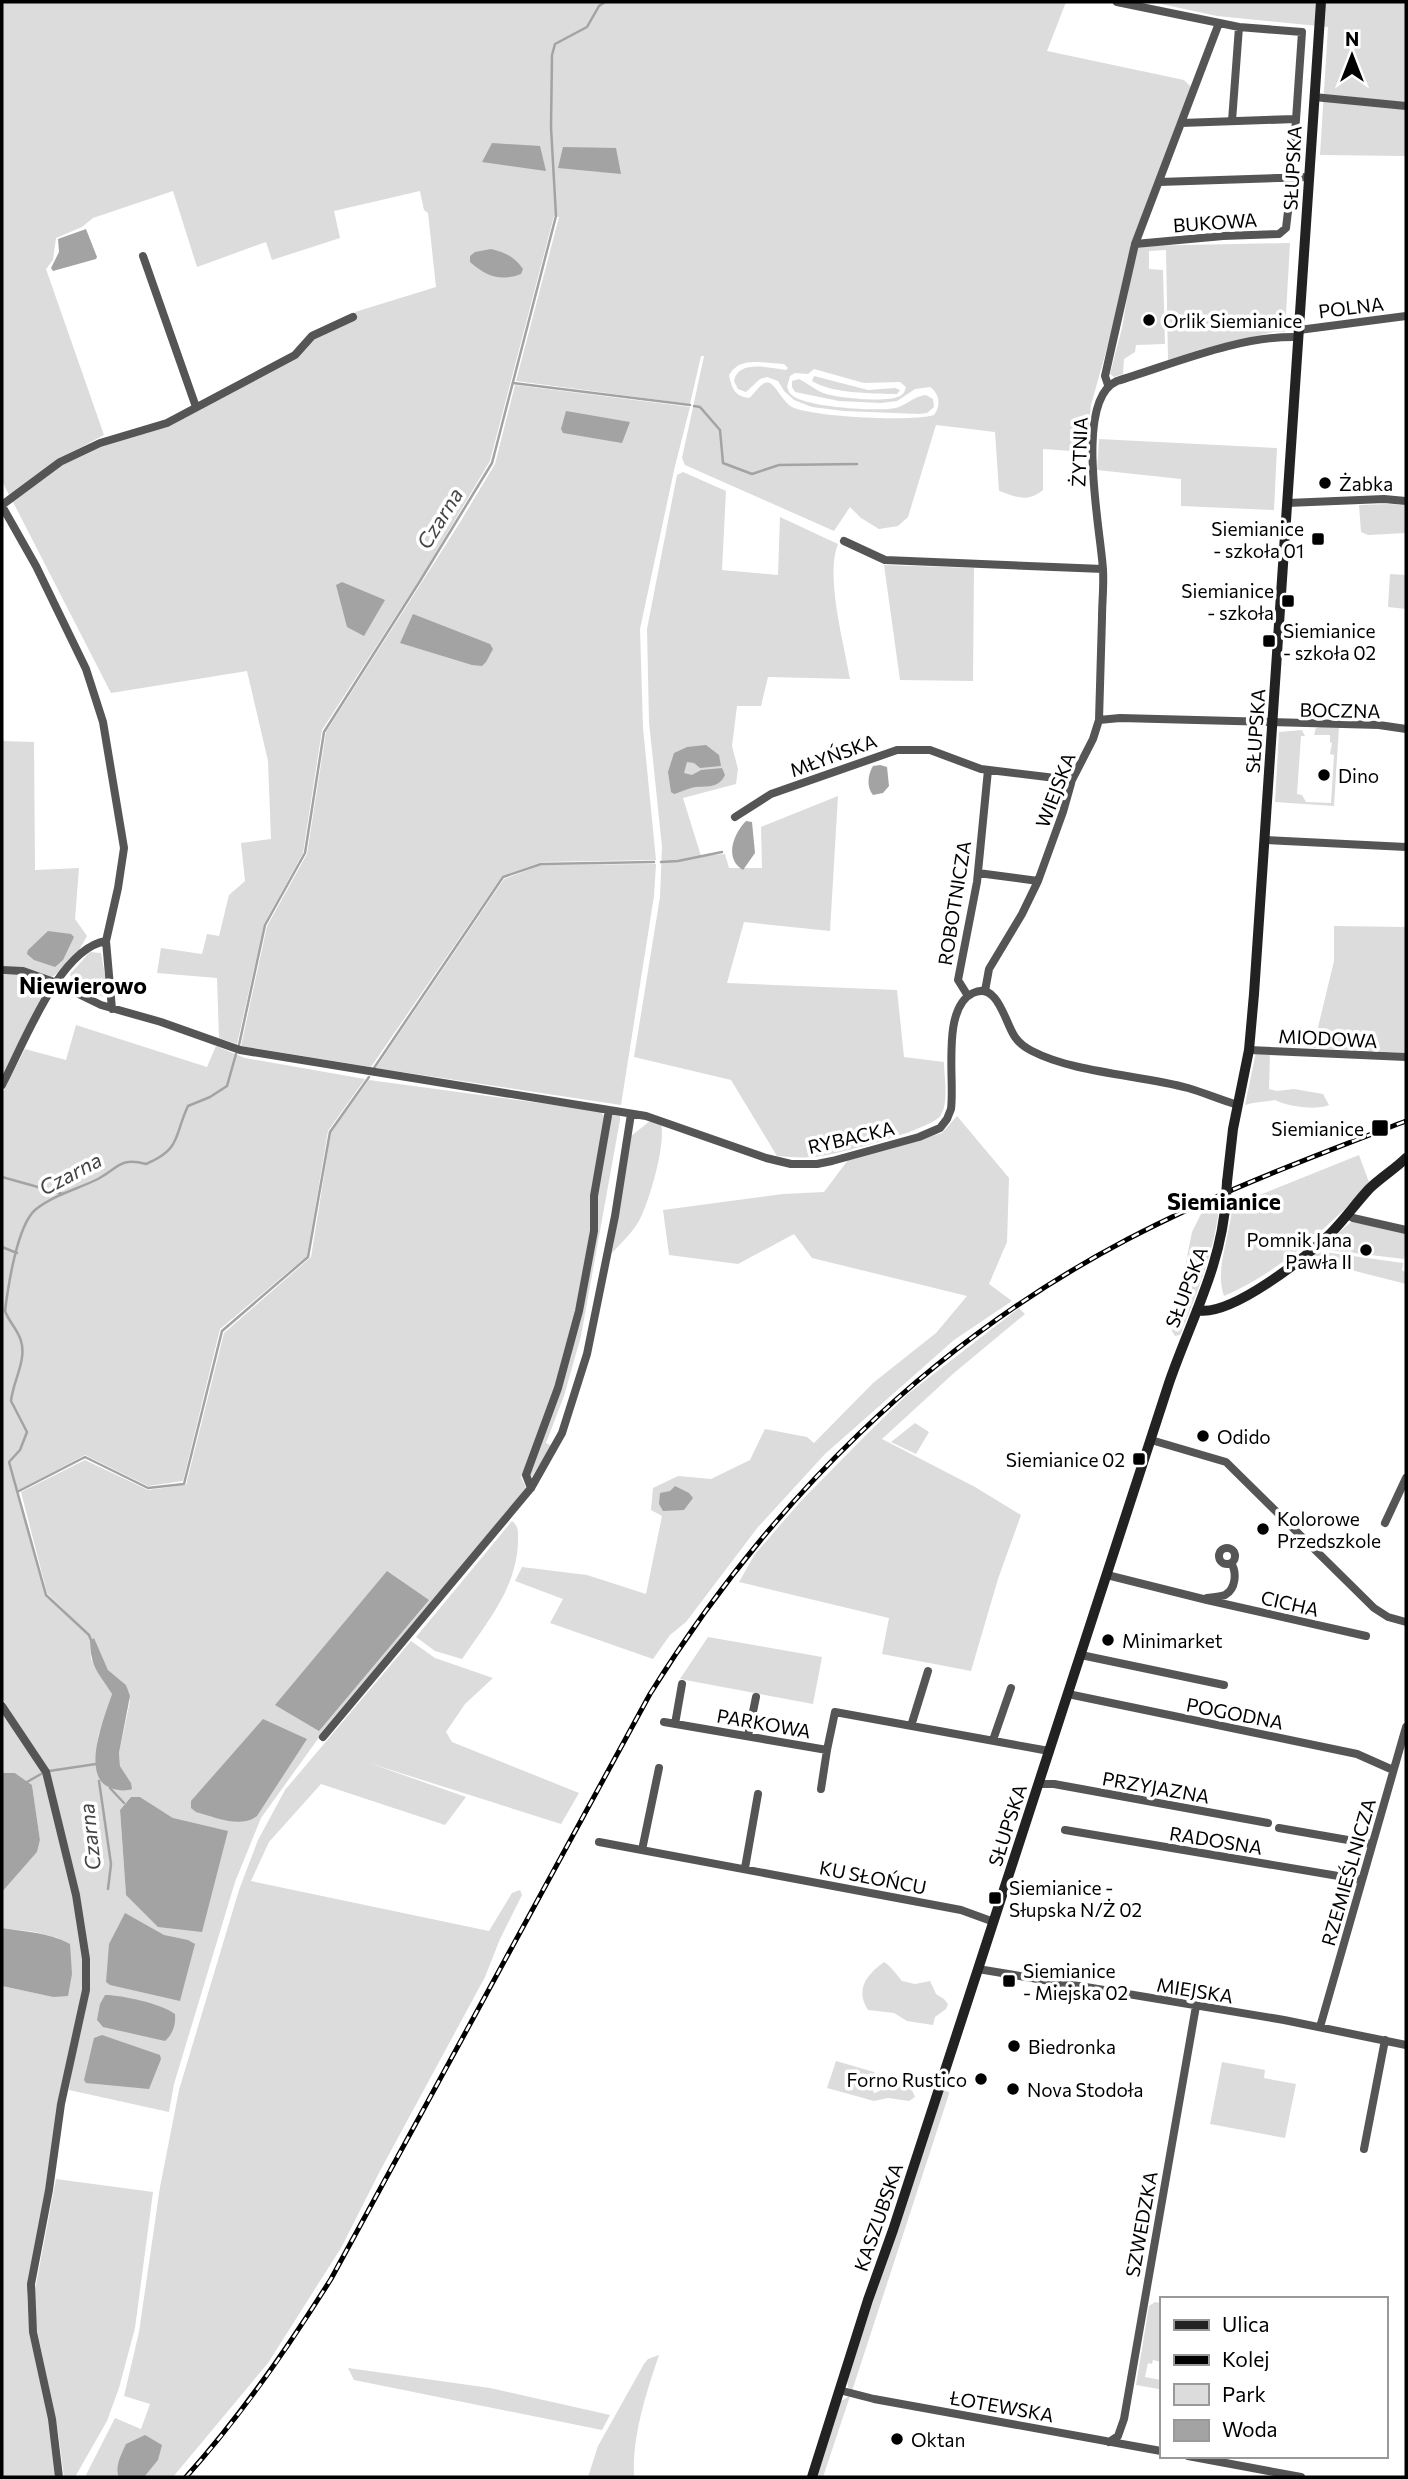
<svg xmlns="http://www.w3.org/2000/svg" width="1408" height="2479" viewBox="0 0 1408 2479" font-family="Commissioner,sans-serif">
  <style>
    .green { fill: #dcdcdc; fill-rule: evenodd }
    .water { fill: #a3a3a3 }
    .lines { fill: none; stroke-linecap: round; stroke-linejoin: round }
    .stream { stroke: #a3a3a3; stroke-width: 2.5 }
    .street { stroke: #555; stroke-width: 8 }
    .secondary { stroke: #222; stroke-width: 10 }
    .rail-casing { stroke: #000; stroke-width: 5 }
    .rail { stroke: #fff; stroke-width: 2.5; stroke-dasharray: 8; stroke-linecap: butt }
    .secondary-bridge { stroke: #222; stroke-width: 10 }
    .poi-dot { fill: #000; stroke: #fff; stroke-width: 2.5 }
    .labels { text-anchor: middle; dominant-baseline: central; stroke-width: 7; stroke-linejoin: round; paint-order: stroke }
    .street-label { font-size: 19px; fill: #000; stroke: #fff }
    .poi-label { font-size: 19px; fill: #000; stroke: #fff; text-anchor: start }
    .water-label { font-size: 21px; font-style: italic; fill: #444; stroke: #fff }
    .quarter-label { font-size: 23px; font-weight: bold; fill: #000; stroke: #fff }
  </style>
  <rect width="100%" height="100%" fill="#fff"/>
  <path class="green" d="M2 2H1066L1047 51 1184 80 1192 88 1130 246 1132 247 1119 305 1091 405 1086 452 1043 449V490C1027 503 1017 497 999 491L995 432 936 425 908 517 898 526 879 529 861 518 850 507 834 531 685 465 682 458 704 356H701L690 404 516 381 559 217 554 216 490 461 423 574 322 730 303 853 264 924 237 1044 219 1038 217 978 157 973 161 948 202 954 207 934 219 936 229 895 245 881 241 843 271 839 268 761 247 671 111 693 12 500 61 463 100 445 167 424 298 356 313 338 357 318 355 312 436 287 428 213 424 210 420 191 334 211 340 238 272 260 266 242 197 267 173 191 93 218 82 227 56 238 53 260 46 269 104 435 59 459 9 495 2 481ZM758 362 784 364 788 368 786 370C770 368 738 359 734 381L738 389 746 392 760 379 767 377 778 381 784 391 794 400 812 407 844 411 919 414 927 413 934 407 933 399 926 395C914 396 907 405 896 408 877 412 807 407 793 396 788 392 789 391 787 387L790 376 795 373 808 374 814 369 864 383 900 382 906 387C904 392 905 393 900 396 888 403 836 398 823 393 814 389 807 383 799 379L792 381V387L795 392 839 401 881 403 897 401 915 389 930 387C940 394 941 406 934 415 913 422 811 417 792 407 783 402 776 386 770 383 761 380 755 394 749 398 734 396 732 388 729 375 737 363 745 362 758 362Z
    M1152 2H1406V156L1320 155 1328 27 1217 16Z
    M1290 243 1285 332H1273L1202 349 1168 360 1166 250 1149 251V269L1163 270 1165 344 1136 345 1135 352 1124 359 1123 374 1114 377 1110 374 1122 328 1136 246Z
    M814 376 868 390 895 388 900 390 897 394H889C867 393 831 393 812 381Z
    M515 385 690 407 675 466 640 629 643 728 656 860 542 862 502 876 371 1067 241 1046 267 926 307 854 326 732 459 524 495 464Z
    M1099 439 1277 448 1274 510 1181 506V479L1097 470Z
    M683 472 726 491 722 570 778 575 780 517 838 544C825 576 844 643 850 679L768 677 761 706H737L732 746 738 769 736 784 683 798 701 856 725 854 729 868H762L761 827 838 796 830 931 744 922 727 983 897 990 904 1057 944 1062C944 1077 949 1101 941 1115 932 1130 835 1155 815 1157 802 1158 790 1157 777 1156L731 1080 634 1057 660 897 662 847 649 722 647 629 677 475Z
    M1389 504 1406 505V533L1368 535 1361 532 1359 505Z
    M884 565 974 568 973 681 900 680Z
    M1390 574 1406 575V609L1388 607Z
    M1321 727H1339L1334 806 1275 802 1279 732 1302 730 1305 736H1301L1297 794 1302 795 1306 802 1331 803 1334 755 1330 754 1332 743 1330 742V735H1314L1316 728Z
    M2 741 34 742 35 870 79 868 75 919 87 936 74 959 51 978 2 966Z
    M656 864 654 896 621 1105 376 1068 504 879 541 865Z
    M1334 926 1406 927V1053L1313 1048 1334 961Z
    M90 952 101 953 107 987 103 997 76 986 70 974Z
    M21 974 50 984 2 1078V975Z
    M76 1025 207 1067 216 1046 245 1058 365 1079 328 1131 307 1256 220 1329 183 1481 148 1486 85 1455 17 1491 45 1594 89 1635 47 1593 21 1492 85 1460 148 1490 186 1485 224 1333 311 1257 331 1132 369 1080 600 1111 605 1117C597 1185 590 1255 574 1322 563 1373 543 1421 526 1470L521 1477 526 1488 320 1736 261 1818 235 1882 174 2084 169 2112 69 2090C74 2047 92 2004 90 1961L49 2167 27 2296 30 2336 50 2422 57 2477H2V1986L53 1997 58 1938 35 1932 2 1928V1892L37 1852 40 1840 32 1785 15 1773H2V1711L25 1734 2 1698V1094L25 1049 66 1060ZM94 1639 108 1670 126 1685 130 1701 119 1753 120 1766 131 1783 96 1764 98 1736 112 1694 91 1659 90 1641ZM131 1797H140L173 1818 126 1895 120 1810Z
    M1256 1052 1270 1053 1269 1089 1277 1091 1294 1089 1323 1094 1329 1105C1315 1111 1287 1106 1275 1100 1265 1102 1255 1102 1245 1105Z
    M614 1114 620 1116V1120L581 1336 564 1396 546 1443 552 1446 531 1478 529 1476 564 1376 611 1115Z
    M957 1116 1009 1178 1007 1242 989 1284 1012 1301 954 1340 825 1454 758 1527 686 1622 670 1635 653 1659 550 1623 563 1599 515 1581 522 1567 587 1575 646 1594 662 1516 651 1510 653 1488 678 1476 711 1479 750 1460 765 1429 807 1437 814 1443 873 1383 936 1333 967 1296 812 1258 794 1234 738 1264 669 1255 663 1210 783 1194 824 1192 848 1160 942 1133Z
    M650 1121 661 1123C666 1144 650 1199 640 1219 634 1231 621 1243 612 1253L631 1136Z
    M1359 1155 1370 1185C1325 1228 1282 1271 1224 1296 1214 1269 1231 1235 1232 1206Z
    M1220 1199C1216 1248 1198 1290 1180 1335L1175 1336 1172 1331 1192 1232 1205 1206Z
    M1351 1222 1405 1232 1406 1250 1404 1259 1320 1249Z
    M1317 1251 1403 1263 1402 1270 1406 1273V1284L1308 1259Z
    M1019 1308 1025 1314 954 1373 882 1439 975 1487 1021 1515 998 1579 971 1671 882 1654 889 1618 739 1582 755 1554 801 1501 864 1437 909 1393Z
    M915 1423 929 1432 916 1454 891 1442Z
    M512 1521C519 1526 518 1533 518 1541 517 1588 487 1622 462 1659L435 1651 416 1637Z
    M708 1637 822 1657 813 1704 680 1679Z
    M411 1641 435 1658 493 1678 465 1704 446 1732 452 1742 579 1793 561 1824 369 1763 466 1797 445 1825 321 1784 269 1842 251 1881 489 1931 512 1893 520 1890 522 1895 500 1939 485 1977 380 2171 341 2248 268 2363 173 2477H85L115 2418 141 2429 150 2404 124 2396 139 2332 160 2187 179 2090 239 1890 258 1840 285 1790Z
    M884 1962C890 1965 897 1975 902 1981L915 1984 930 1981 936 1994 944 1999 948 2004 946 2009 935 2017 933 2025 907 2021 894 2013 868 2010C855 1990 866 1975 884 1962Z
    M836 2061 874 2072 876 2076 871 2085 874 2093C886 2090 890 2077 904 2078L908 2081 915 2097 909 2101 888 2098 874 2101 827 2088Z
    M1222 2062 1265 2070 1264 2078 1296 2084 1285 2138 1210 2124Z
    M943 2090 949 2092V2094L852 2391 848 2387 847 2380Z
    M56 2179 153 2192 135 2328 119 2388 107 2421 75 2477H64L58 2432 36 2325 34 2295Z
    M1155 2302 1161 2303V2321L1159 2323 1161 2362 1153 2360 1152 2364 1148 2363 1145 2377 1161 2380 1159 2389 1136 2385 1149 2306Z
    M659 2355C646 2394 632 2436 634 2477H588L598 2446 644 2364 648 2359Z
    M348 2368 490 2388 610 2415 602 2430 354 2380Z
    M850 2396 823 2477H816L841 2401Z"/>
  <path class="water" d="M492 143 540 146 546 171 482 162Z
    M563 147 616 148 621 174 558 168Z
    M86 229 97 257 96 259 53 271 51 268 59 252 58 239Z
    M491 249C506 253 514 256 523 269L521 274C500 282 486 276 470 262V256L475 252Z
    M566 411 630 422 622 443 563 433 561 429Z
    M342 582 385 600 364 636 347 627 336 585Z
    M413 614 490 644 493 649 486 662 482 666 472 665 400 643Z
    M706 745 719 755 721 766 700 768 694 763 687 762 684 773 692 775 701 770 722 768 725 775C719 788 708 786 696 787 688 788 681 792 674 794L671 792 668 772 674 753 687 747Z
    M880 765 887 767 889 786 883 793 873 795C866 787 868 774 873 766Z
    M746 821 752 822 755 853 743 870C724 859 733 834 746 821Z
    M48 931 71 934 74 937 63 960 55 967 34 960 27 954 28 950Z
    M675 1486 689 1493 693 1498 684 1510 663 1511 659 1504 660 1493 670 1491Z
    M387 1571 429 1600 319 1731 275 1705Z
    M94 1638 108 1670 126 1685 130 1696 119 1753 120 1766 131 1783 132 1789C123 1792 113 1790 105 1785 83 1769 105 1715 112 1694 98 1671 91 1669 90 1641Z
    M263 1719 307 1739 257 1816C240 1829 215 1817 196 1812L191 1808V1801Z
    M2 1773H15L32 1785 40 1840 37 1852 2 1892Z
    M131 1797H140L173 1818 228 1831 202 1932 158 1927 126 1895 120 1810Z
    M125 1913 164 1935 188 1940 195 1944 180 2001 110 1985 106 1982 109 1944Z
    M2 1928C26 1932 48 1932 70 1944L72 1974 68 1996 53 1997 2 1986Z
    M105 1995C122 1995 162 2004 175 2014 176 2024 173 2034 165 2041L103 2027 97 2020 100 2004Z
    M102 2035 160 2055 161 2059 149 2089 86 2083 84 2080 94 2038Z
    M145 2435 162 2445 158 2460 144 2477H119C114 2467 122 2453 126 2444Z"/>
  <g class="lines">
    <path class="stream" d="M513 383 690 405
      M694 406 700 407 720 430 723 463 752 474 779 465 857 464
      M661 862 678 861 722 852
      M239 1045 265 925 305 853 324 732 420 581 492 463 556 216 551 127 552 55 555 44 587 27 599 6 605 2
      M374 1068 503 877 541 864 654 862
      M2 1177 63 1194
      M2 1247 17 1253
      M19 1491 85 1457 148 1488 184 1484 222 1331 308 1257 330 1132 369 1077
      M91 1640 89 1635 46 1595 9 1462 20 1450 27 1432 11 1401C13 1381 27 1360 21 1341 18 1330 9 1322 5 1311 8 1287 17 1226 35 1210 53 1195 78 1189 98 1179 119 1168 119 1157 146 1164 182 1149 174 1135 188 1106L210 1097 227 1086 236 1054
      M49 1771 96 1764
      M99 1781 111 1864 108 1889
      M27 1782 41 1774
      M110 1788 124 1803"/>
    <path class="street" d="M1117 2 1239 27 1302 32 1292 178 1286 228 1279 234 1223 236 1135 244
      M1314 97 1406 106
      M1232 121 1239 27
      M1181 123 1295 119
      M1159 182 1310 177
      M143 256 196 407
      M1299 330 1406 316
      M1108 385 1105 376 1135 244 1219 23
      M1287 503 1384 499 1406 501
      M2 505 60 462 100 443 167 423 295 355 312 336 353 317
      M2 506 36 566 86 669 103 722 124 848 118 888 106 941 112 1009
      M844 541 885 560 1103 569
      M1099 720C1100 686 1101 652 1102 618 1102 602 1104 586 1103 570 1101 531 1073 400 1117 381 1173 364 1240 335 1299 337
      M735 817 771 794 897 750H930L981 769 1072 780
      M1265 840 1406 847
      M978 873 1038 881
      M2 970 23 971 54 982 101 1005 161 1022 240 1050 646 1116 766 1158 791 1164H817L832 1161 919 1137 940 1128 947 1119 951 1109C955 1080 941 1008 973 993 998 981 1005 1023 1015 1037 1019 1043 1026 1048 1032 1051 1074 1073 1141 1075 1188 1088 1205 1093 1221 1100 1238 1105
      M985 991 989 969 1022 914 1038 881 1063 812 1072 780 1093 739 1099 720 1120 718 1379 725 1406 729
      M968 996 958 980 977 882 988 770
      M1249 1050 1406 1057
      M2 1085C23 1046 59 948 106 941
      M1348 1215 1353 1218 1406 1230
      M1151 1440 1226 1462 1374 1608 1388 1617 1406 1622
      M531 1488 526 1475 558 1388 579 1311 594 1231V1196L609 1110
      M1385 1523 1406 1478
      M1219 1556a8 8 0 1 1 16 0a8 8 0 1 1-16 0Z
      M1107 1575 1207 1600 1366 1636
      M1207 1598C1212 1597 1220 1597 1225 1595 1236 1589 1237 1572 1231 1563
      M1081 1655 1224 1685
      M1068 1694 1357 1754 1393 1770
      M2 1706 46 1772 76 1895 86 1959V1990L61 2104 49 2190 31 2284 33 2332 52 2419 59 2477
      M664 1722 827 1750 835 1712 1049 1751
      M675 1724 682 1684
      M911 1726 928 1671
      M748 1736 756 1697
      M323 1737 531 1488 562 1433 587 1354 615 1216 631 1114
      M993 1740 1011 1688
      M1039 1784H1054L1268 1823
      M821 1789 827 1750
      M1279 1828 1371 1844
      M1065 1830 1362 1880
      M599 1842 961 1910 994 1922
      M642 1850 659 1768
      M745 1868 758 1794
      M978 1969 1284 2020 1406 2045
      M1320 2027 1406 1727
      M1364 2149 1385 2040
      M839 2390 874 2399 1161 2451
      M1109 2442 1118 2436 1124 2419 1196 2006
      M1188 2456 1301 2477"/>
    <path class="secondary" d="M1227 1182 1233 1129 1249 1050 1254 994 1321 2
      M1197 1310C1230 1318 1306 1257 1330 1234 1344 1220 1356 1203 1369 1189 1380 1178 1395 1169 1406 1158
      M812 2477 868 2300 893 2230 1169 1383C1191 1319 1222 1265 1226 1197"/>
    <g class="rail-casing">
      <path id="rail" d="M186 2477C241 2416 287 2349 331 2279L650 1694C769 1503 928 1344 1128 1239 1218 1192 1312 1157 1406 1121"/>
    </g>
    <use href="#rail" class="rail"/>
    <path class="secondary-bridge" d="M1226 1197 1227 1182"/>
  </g>
  <g class="poi-dot">
    <circle cx="1149" cy="320" r="7"/>
    <circle cx="1325" cy="483" r="7"/>
    <rect x="1311" y="532" width="14" height="14" rx="3.5"/>
    <rect x="1281" y="594" width="14" height="14" rx="3.5"/>
    <rect x="1262" y="634" width="14" height="14" rx="3.5"/>
    <circle cx="1324" cy="775" r="7"/>
    <rect x="1371" y="1119" width="18" height="18" rx="3.5"/>
    <circle cx="1366" cy="1250" r="7"/>
    <circle cx="1203" cy="1436" r="7"/>
    <rect x="1132" y="1452" width="14" height="14" rx="3.5"/>
    <circle cx="1263" cy="1529" r="7"/>
    <circle cx="1108" cy="1640" r="7"/>
    <rect x="988" y="1891" width="14" height="14" rx="3.5"/>
    <rect x="1002" y="1974" width="14" height="14" rx="3.5"/>
    <circle cx="1014" cy="2046" r="7"/>
    <circle cx="981" cy="2079" r="7"/>
    <circle cx="1013" cy="2089" r="7"/>
    <circle cx="897" cy="2439" r="7"/>
  </g>
  <g class="labels">
    <g class="street-label">
      <text transform="translate(1292 168) rotate(-87)">SŁUPSKA</text>
      <text transform="translate(1215 222) rotate(-4)">BUKOWA</text>
      <text transform="translate(1351 307) rotate(-7)">POLNA</text>
      <text transform="translate(1079 452) rotate(-88)">ŻYTNIA</text>
      <text transform="translate(1340 710) rotate(1)">BOCZNA</text>
      <text transform="translate(1255 731) rotate(-86)">SŁUPSKA</text>
      <text transform="translate(833 755) rotate(-20)">MŁYŃSKA</text>
      <text transform="translate(1055 790) rotate(-69)">WIEJSKA</text>
      <text transform="translate(954 903) rotate(-81)">ROBOTNICZA</text>
      <text transform="translate(1328 1038) rotate(3)">MIODOWA</text>
      <text transform="translate(851 1137) rotate(-13)">RYBACKA</text>
      <text transform="translate(1186 1287) rotate(-69)">SŁUPSKA</text>
      <text transform="translate(1290 1603) rotate(13)">CICHA</text>
      <text transform="translate(1235 1713) rotate(11)">POGODNA</text>
      <text transform="translate(764 1723) rotate(10)">PARKOWA</text>
      <text transform="translate(1156 1787) rotate(10)">PRZYJAZNA</text>
      <text transform="translate(1007 1825) rotate(-72)">SŁUPSKA</text>
      <text transform="translate(1216 1840) rotate(9)">RADOSNA</text>
      <text transform="translate(1348 1872) rotate(-74)">RZEMIEŚLNICZA</text>
      <text transform="translate(873 1877) rotate(11)">KU SŁOŃCU</text>
      <text transform="translate(1195 1990) rotate(9)">MIEJSKA</text>
      <text transform="translate(878 2217) rotate(-71)">KASZUBSKA</text>
      <text transform="translate(1141 2224) rotate(-80)">SZWEDZKA</text>
      <text transform="translate(1002 2406) rotate(10)">ŁOTEWSKA</text>
    </g>
    <g class="poi-label">
      <text x="1163" y="320">Orlik Siemianice</text>
      <text x="1339" y="483">Żabka</text>
      <text x="1304" y="528" text-anchor="end">Siemianice<tspan x="1304" dy="22">- szkoła 01</tspan></text>
      <text x="1274" y="590" text-anchor="end">Siemianice<tspan x="1274" dy="22">- szkoła</tspan></text>
      <text x="1283" y="630">Siemianice<tspan x="1283" dy="22">- szkoła 02</tspan></text>
      <text x="1338" y="775">Dino</text>
      <text x="1364" y="1128" text-anchor="end">Siemianice</text>
      <text x="1352" y="1239" text-anchor="end">Pomnik Jana<tspan x="1352" dy="22">Pawła II</tspan></text>
      <text x="1217" y="1436">Odido</text>
      <text x="1125" y="1459" text-anchor="end">Siemianice 02</text>
      <text x="1277" y="1518">Kolorowe<tspan x="1277" dy="22">Przedszkole</tspan></text>
      <text x="1122" y="1640">Minimarket</text>
      <text x="1009" y="1887">Siemianice -<tspan x="1009" dy="22">Słupska N/Ż 02</tspan></text>
      <text x="1023" y="1970">Siemianice<tspan x="1023" dy="22">- Miejska 02</tspan></text>
      <text x="1028" y="2046">Biedronka</text>
      <text x="967" y="2079" text-anchor="end">Forno Rustico</text>
      <text x="1027" y="2089">Nova Stodoła</text>
      <text x="911" y="2439">Oktan</text>
    </g>
    <g class="water-label">
      <text transform="translate(439 518) rotate(-58)">Czarna</text>
      <text transform="translate(70 1173) rotate(-28)">Czarna</text>
      <text transform="translate(89 1837) rotate(-96)">Czarna</text>
    </g>
    <g class="quarter-label">
      <text x="83" y="985">Niewierowo</text>
      <text x="1224" y="1201">Siemianice</text>
    </g>
  </g>
  <rect width="1408" height="2479" fill="none" stroke="#000000" stroke-width="7"/>
  <rect x="1160" y="2297" width="228" height="161" fill="#ffffff" stroke="#999999" stroke-width="2"/>
  <rect x="1174" y="2320" width="35" height="10" fill="#222222" stroke="#999999" stroke-width="2"/>
  <text x="1222" y="2332" font-size="21" fill="#000000">Ulica</text>
  <rect x="1174" y="2355" width="35" height="10" fill="#000000" stroke="#999999" stroke-width="2"/>
  <text x="1222" y="2367" font-size="21" fill="#000000">Kolej</text>
  <rect x="1174" y="2384" width="35" height="21" fill="#dcdcdc" stroke="#999999" stroke-width="2"/>
  <text x="1222" y="2402" font-size="21" fill="#000000">Park</text>
  <rect x="1174" y="2420" width="35" height="21" fill="#a3a3a3" stroke="#999999" stroke-width="2"/>
  <text x="1222" y="2437" font-size="21" fill="#000000">Woda</text>
  <g transform="translate(1352 56)" stroke="#ffffff" stroke-width="5" paint-order="stroke">
  <path d="M0-5L12 26L0 18L-12 26Z" fill="#000000"/>
  <text y="-10" font-size="19" font-weight="bold" text-anchor="middle" fill="#000000">N</text>
  </g>
</svg>
